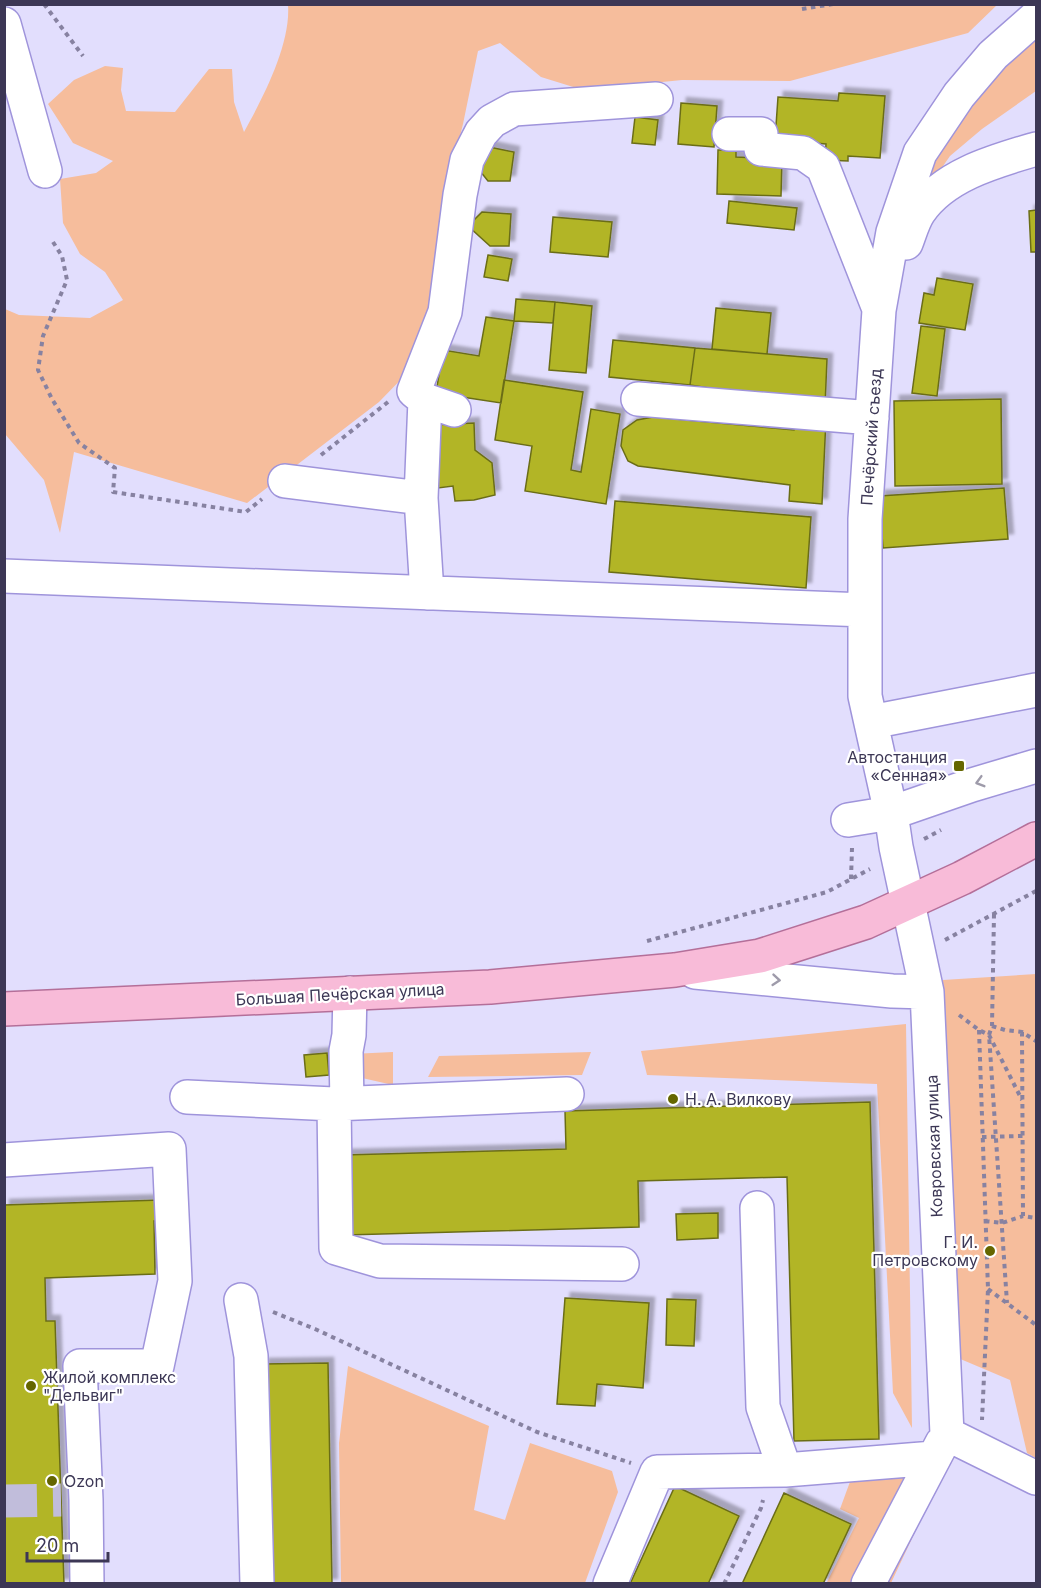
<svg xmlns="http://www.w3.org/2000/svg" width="1041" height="1588" viewBox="0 0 1041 1588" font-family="Inter,sans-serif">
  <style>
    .green { fill: #f6bd9c }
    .building { fill: #b2b527; stroke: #6b6d19; stroke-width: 1.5; filter: url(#shadow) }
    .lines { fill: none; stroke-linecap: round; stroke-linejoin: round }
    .minor-tunnel { stroke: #c1bddb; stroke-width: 33; stroke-dasharray: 33 16; stroke-linecap: butt }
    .minor-casing { stroke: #9f94db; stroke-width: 36 }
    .major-casing { stroke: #b46f99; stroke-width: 36 }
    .path { stroke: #8782a1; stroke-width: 4; stroke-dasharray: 4.5 4.5; stroke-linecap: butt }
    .minor { stroke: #fff; stroke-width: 33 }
    .major { stroke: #f8bbd8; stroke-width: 33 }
    .oneway { stroke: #9e9baa }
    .poi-dot { fill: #656600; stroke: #fff; stroke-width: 2 }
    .labels { text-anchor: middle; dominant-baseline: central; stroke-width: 4.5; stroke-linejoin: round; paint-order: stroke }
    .street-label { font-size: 16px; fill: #3c3755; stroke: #fff }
    .poi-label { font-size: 16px; fill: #3c3755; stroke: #fff; text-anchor: start }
  </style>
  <defs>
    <filter id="shadow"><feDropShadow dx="5.5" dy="-5.5" stdDeviation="1.5" flood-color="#0004"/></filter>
  </defs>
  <rect width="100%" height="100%" fill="#e2defd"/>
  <path class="green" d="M288 5H997L968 33 790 81 682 80 583 90 541 77 500 43 478 51 463 124 442 208 437 314 414 366 379 402 247 503 74 452 60 533 44 480 5 434V309L19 315 90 318 123 300 105 272 80 254 63 223 60 179 96 173 113 161 73 143 48 104 74 80 105 66 123 68 121 90 126 111 175 112 209 69H232L234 102 244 132C263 98 291 44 288 5Z
    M1036 35V91L982 129 950 156 916 205 923 170 961 114Z
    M1036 974V1458L1027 1453 1010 1380 958 1358 943 980Z
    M906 1024 912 1428 893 1393 877 1084 647 1075 641 1051Z
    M393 1052V1085L349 1075 351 1054Z
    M591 1052 582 1075 428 1077 439 1056Z
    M348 1366 489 1426 474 1510 505 1520 530 1443 612 1471 618 1492 585 1583H341L339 1443Z
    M941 1477 891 1583 826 1584 859 1518 840 1509 851 1479Z"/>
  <path class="building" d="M839 93 885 96 880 158 848 156V161L825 160 826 144 775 140 778 97 838 101Z
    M681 103 717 106 714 147 678 144Z
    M635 117 658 120 655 145 632 143Z
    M489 147 514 152 510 181H488L476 166Z
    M718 150H736V157L782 159 781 196 717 194Z
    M729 201 797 208 794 230 727 223Z
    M1036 210V252H1031L1029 211Z
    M482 212 511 214 509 246H490L468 226Z
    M553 217 612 222 608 257 550 252Z
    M488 255 512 259 508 281 484 277Z
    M937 278 973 284 965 330 919 323 924 293 934 295Z
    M516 299 555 302 553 323 514 321Z
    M555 302 592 306 586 373 549 370Z
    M716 308 771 313 767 354 712 349Z
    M486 317 514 321 501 403 436 393 443 350 479 356Z
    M921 326 945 329 937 396 912 393Z
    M613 340 695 348 690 385 609 377Z
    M695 348 827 359 825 406 690 385Z
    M504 380 583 392 571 470 581 472 591 409 620 414 606 504 525 491 532 446 495 440Z
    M1001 399 1002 484 895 486 894 401Z
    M796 416 826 419 822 504 789 501 790 485 638 466 628 461 621 446 623 430 637 420 653 417 794 430Z
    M474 423 475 450 492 463 495 495 474 500 455 501 453 486 430 489 431 425Z
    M1004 488 1008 539 883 548 879 496Z
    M615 501 811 517 806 588 609 572Z
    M327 1053 329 1075 306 1077 304 1055Z
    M870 1102 879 1439 794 1441 787 1177 638 1181 639 1227 345 1235 343 1155 566 1149 565 1111Z
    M161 1200 162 1221H154L155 1274 45 1278 46 1321H55L64 1584H4V1205Z
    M718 1213V1238L677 1240 676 1214Z
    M565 1298 649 1303 643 1388 597 1384 595 1406 557 1404Z
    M667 1299 696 1300 694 1346 666 1345Z
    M328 1363 332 1584H267L263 1364Z
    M675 1486 739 1516 708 1584H630Z
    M784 1493 851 1524 823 1584H742Z"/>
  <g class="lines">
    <path class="minor-tunnel" d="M4 1501 61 1500"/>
    <g class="minor-casing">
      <path id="minor" d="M4 24 45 171
        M729 134H761V149L803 153 823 167 879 309
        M906 243C910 233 913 221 919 212 944 175 995 161 1036 149
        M638 399 872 418
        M425 400 454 410
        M285 481 421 498
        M4 576 865 610
        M427 593 421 498 425 400 414 391 445 312 460 195 467 160 481 133 492 121 514 109 656 99
        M871 722 1036 690
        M848 820 891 813 972 785 1036 766
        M695 972 892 991 927 992
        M187 1097 334 1104 567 1094
        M334 1104 336 1248 380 1261 622 1264
        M347 1104 346 1051 349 1035 350 993
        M4 1160 169 1149 175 1281 157 1366H80L86 1500 87 1584
        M757 1208 763 1407 785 1470
        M241 1300 251 1356 257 1584
        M947 1434 927 992 896 847 891 813 865 696V519L879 310 893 232 920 153 959 95 993 55 1036 17
        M947 1434 1036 1478
        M610 1584 657 1472 785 1470 934 1458
        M868 1584 942 1443"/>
    </g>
    <g class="major-casing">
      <path id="major" d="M4 1009 490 987 675 970 760 956 866 922 962 878 1036 839"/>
    </g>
    <path class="path" d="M44 4 83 56
      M802 9 833 4
      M53 242 62 256 67 280 43 336 38 370 52 399 79 443 115 468 113 492 246 512 262 499
      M321 455 388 402
      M924 839 941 830
      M851 879 852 848
      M994 914 992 1026 989 1035 1007 1303
      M945 940 1036 891
      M647 941 827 892 870 869
      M959 1015 979 1030 989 1035 1022 1100
      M992 1026 1005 1030 1022 1032 1036 1041
      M979 1030 988 1289 982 1420
      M1022 1032 1023 1216 1036 1218
      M982 1137 1023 1136
      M985 1221 1002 1223 1023 1216
      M988 1289 1036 1325
      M273 1312 315 1329 537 1432 631 1463
      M724 1584 761 1508 763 1500"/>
    <use href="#minor" class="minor"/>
    <use href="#major" class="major"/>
  </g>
  <defs><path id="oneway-chevron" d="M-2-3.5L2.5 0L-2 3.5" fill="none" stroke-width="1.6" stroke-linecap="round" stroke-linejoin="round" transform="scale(1.5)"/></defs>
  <g class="oneway">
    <use href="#oneway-chevron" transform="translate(980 782) rotate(164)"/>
    <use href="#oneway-chevron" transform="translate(776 980) rotate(5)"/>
  </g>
  <g class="poi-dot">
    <rect x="953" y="760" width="12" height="12" rx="3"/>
    <circle cx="673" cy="1099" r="6"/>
    <circle cx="990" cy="1251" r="6"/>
    <circle cx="31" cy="1386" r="6"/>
    <circle cx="52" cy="1481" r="6"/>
  </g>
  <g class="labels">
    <g class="street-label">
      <text transform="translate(871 437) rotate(-86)">Печёрский съезд</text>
      <text transform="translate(340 994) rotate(-3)">Большая Печёрская улица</text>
      <text transform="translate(934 1146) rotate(-92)">Ковровская улица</text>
    </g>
    <g class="poi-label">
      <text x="947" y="757" text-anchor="end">Автостанция<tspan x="947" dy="18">«Сенная»</tspan></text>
      <text x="685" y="1099">Н. А. Вилкову</text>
      <text x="978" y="1242" text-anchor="end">Г. И.<tspan x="978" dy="18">Петровскому</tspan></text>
      <text x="43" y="1377">Жилой комплекс<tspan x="43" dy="18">"Дельвиг"</tspan></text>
      <text x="64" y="1481">Ozon</text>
    </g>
  </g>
  <rect width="1041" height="1588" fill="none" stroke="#3c3755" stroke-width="12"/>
  <path d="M27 1552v9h81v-9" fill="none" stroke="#3c3755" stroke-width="3"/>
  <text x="36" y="1552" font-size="18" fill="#3c3755" stroke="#ffffff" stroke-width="4.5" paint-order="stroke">20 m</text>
</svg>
